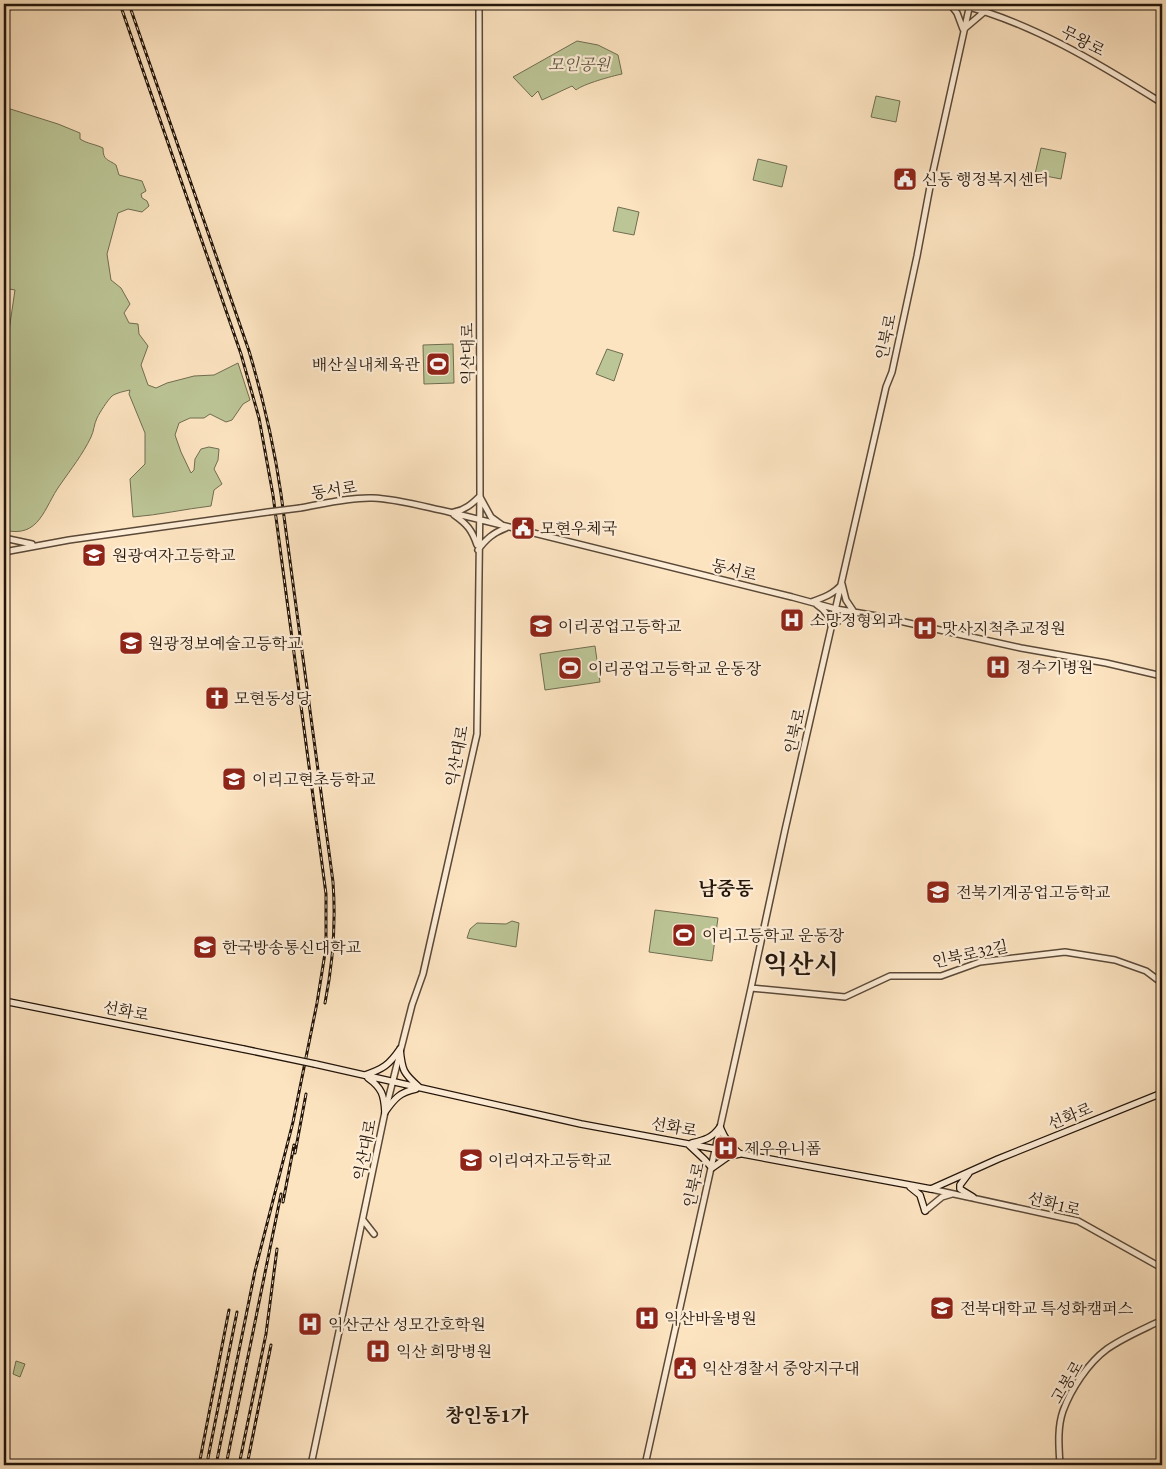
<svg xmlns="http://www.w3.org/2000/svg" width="1166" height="1469" viewBox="0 0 1166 1469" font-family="'EB Garamond','Noto Serif KR',serif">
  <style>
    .green { fill: #bcc596; stroke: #706d50 }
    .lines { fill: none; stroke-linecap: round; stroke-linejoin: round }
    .tertiary-casing { stroke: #5a4938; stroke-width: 8 }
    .secondary-casing { stroke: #23150a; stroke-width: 8 }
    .primary-casing { stroke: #23150a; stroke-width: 9 }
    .tertiary { stroke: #feedd7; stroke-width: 5 }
    .secondary { stroke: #feedd7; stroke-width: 5.5 }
    .primary { stroke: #eec280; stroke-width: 6 }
    .rail-casing { stroke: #23150a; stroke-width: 3 }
    .rail { stroke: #feedd7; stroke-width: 1; stroke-dasharray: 4; stroke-linecap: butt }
    .tertiary-bridge-casing { stroke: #5a4938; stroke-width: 8; stroke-linecap: butt }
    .secondary-bridge-casing { stroke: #23150a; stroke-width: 8; stroke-linecap: butt }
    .tertiary-bridge { stroke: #feedd7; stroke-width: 5 }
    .secondary-bridge { stroke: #feedd7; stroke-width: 5.5 }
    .labels { text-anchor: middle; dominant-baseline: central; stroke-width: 4.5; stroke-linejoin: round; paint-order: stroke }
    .street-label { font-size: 16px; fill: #23150a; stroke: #feedd7 }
    .park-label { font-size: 16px; font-style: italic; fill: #59533b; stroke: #feedd7 }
    .poi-label { font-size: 16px; fill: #23150a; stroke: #feedd7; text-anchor: start }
    .quarter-label { font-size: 19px; font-weight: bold; fill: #23150a; stroke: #feedd7 }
    .town-label { font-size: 26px; font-weight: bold; fill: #23150a; stroke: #feedd7 }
  </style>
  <rect width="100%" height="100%" fill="#fde4c1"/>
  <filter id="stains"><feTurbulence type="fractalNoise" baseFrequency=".004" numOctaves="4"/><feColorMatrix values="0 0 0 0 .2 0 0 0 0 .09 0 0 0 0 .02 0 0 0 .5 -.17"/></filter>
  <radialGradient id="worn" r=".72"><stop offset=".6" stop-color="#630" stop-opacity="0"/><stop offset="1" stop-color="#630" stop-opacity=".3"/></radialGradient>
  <path class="green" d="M577 41 598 45 618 55 622 74C612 76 583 84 576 90L572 86 542 100 538 91 532 97 513 77Z
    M876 96 900 101 896 122 871 117Z
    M4 107 58 124 80 133V139C88 144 95 144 103 148 103 161 108 159 116 165L119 175 142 181 146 191 141 194 142 198 147 201 149 206 142 212 128 209 118 213 107 254 111 280 121 288 130 304 124 313 129 323 138 324 139 334 148 346 141 365 148 385 156 388 167 383 194 376 214 375 238 363 250 400 243 404 232 420 226 422 210 414 204 418H190L179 423 175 435 181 452 191 473 194 470 195 459 201 449 209 447 219 449 218 460 214 469 222 484 214 490 211 506C185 509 159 515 133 517L130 479 145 464V433L129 394 130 390C125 391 116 393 112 396 107 401 100 412 97 418 94 424 94 431 91 437 83 454 71 469 60 485 44 507 40 539 4 530V434L8 414 4 395V377L6 351 15 290 4 288Z
    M1041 148 1066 153 1061 179 1035 174Z
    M758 159 787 166 782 187 753 180Z
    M618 207 639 212 634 235 613 231Z
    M453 344 454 383 424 384 423 345Z
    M607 349 623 354 614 381 596 374Z
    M595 646 600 682 545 690 540 654Z
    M655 910 718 918 712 961 649 952Z
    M512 921 519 923 516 947 467 938 470 929 477 923 506 924Z
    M16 1361 25 1364 20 1377 13 1374Z"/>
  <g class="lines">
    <g class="tertiary-casing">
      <path id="tertiary" d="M950 4 957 13 963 29
        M958 4C1031 22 1098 63 1162 103
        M964 29 984 12
        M480 497 491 517 502 525
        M300 508C323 504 349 497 373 498 398 499 425 507 449 512L792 597 836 609 877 616 1021 648 1106 663 1162 676
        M454 512C465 510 472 504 480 496
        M454 515C467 524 472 530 477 545
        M4 538 32 544
        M478 550C486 539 493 533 506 528
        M4 552 69 540 268 512
        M811 602C823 598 834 594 842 584L846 600 854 612 845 616 832 626
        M817 605C826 611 829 616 831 626
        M751 988 845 997 890 976H941L980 962 1065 952 1115 960 1146 971 1162 983
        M931 1189 1078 1221 1162 1268
        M925 1211 942 1197 952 1194
        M363 1220 374 1234
        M311 1465 385 1112 412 1005 423 974 477 734 480 495 479 4
        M645 1465 751 988 785 830 886 387 892 372 917 256 932 176 970 4
        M1060 1465C1059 1448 1057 1428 1063 1411 1071 1389 1088 1363 1107 1349 1124 1337 1144 1329 1162 1320"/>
    </g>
    <g class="secondary-casing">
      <path id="secondary" d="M4 1001 243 1049
        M400 1049C402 1070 403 1073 419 1087
        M315 1064 581 1124 931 1189 998 1159 1162 1093
        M365 1075C383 1069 389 1065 400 1049
        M368 1078C382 1088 384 1095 385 1112
        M385 1112C394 1099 400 1092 416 1089
        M692 1143C705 1140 712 1138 720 1127
        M689 1145 705 1160 712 1168 729 1156 740 1154C730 1146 725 1139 720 1127
        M969 1173 960 1185V1189L973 1197
        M910 1187 920 1195 925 1211"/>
    </g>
    <g class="primary-casing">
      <path id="primary" d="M4 8 15 4"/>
    </g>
    <use href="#tertiary" class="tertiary"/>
    <use href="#secondary" class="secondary"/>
    <use href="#primary" class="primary"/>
    <g class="rail-casing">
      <path id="rail" d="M120 4 241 354 259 418 273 495 326 894V947L317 1003 293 1122 255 1271 216 1465
        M129 4 249 351C263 398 274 445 281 494L333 882C336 923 333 963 325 1003
        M295 1153 306 1094
        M283 1202 294 1145
        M208 1458 237 1312
        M199 1465 229 1310
        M226 1465 281 1194
        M239 1465 266 1334 277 1249
        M247 1465 271 1345"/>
    </g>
    <use href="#rail" class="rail"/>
    <g class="tertiary-bridge-casing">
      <path id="tertiary-bridge" d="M268 512 300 508"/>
    </g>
    <g class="secondary-bridge-casing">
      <path id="secondary-bridge" d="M243 1049 315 1064"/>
    </g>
    <use href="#tertiary-bridge" class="tertiary-bridge"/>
    <use href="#secondary-bridge" class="secondary-bridge"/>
  </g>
  <defs>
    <g id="civic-square" transform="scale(1.25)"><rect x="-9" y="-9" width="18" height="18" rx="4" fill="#8f2418" stroke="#feedd7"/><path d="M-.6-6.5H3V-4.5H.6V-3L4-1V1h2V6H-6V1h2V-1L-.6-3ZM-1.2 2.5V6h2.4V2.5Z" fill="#fff"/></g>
    <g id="stadium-square" transform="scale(1.25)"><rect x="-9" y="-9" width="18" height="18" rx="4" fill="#8f2418" stroke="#feedd7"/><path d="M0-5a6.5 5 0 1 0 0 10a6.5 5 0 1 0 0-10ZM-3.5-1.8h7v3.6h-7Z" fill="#fff"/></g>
    <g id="school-square" transform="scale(1.25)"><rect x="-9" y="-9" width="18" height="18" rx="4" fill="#8f2418" stroke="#feedd7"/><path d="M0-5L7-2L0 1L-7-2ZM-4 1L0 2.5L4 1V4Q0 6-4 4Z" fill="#fff"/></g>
    <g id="hospital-square" transform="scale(1.25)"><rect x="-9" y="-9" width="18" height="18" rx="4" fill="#8f2418" stroke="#feedd7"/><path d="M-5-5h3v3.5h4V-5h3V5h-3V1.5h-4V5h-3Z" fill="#fff"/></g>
    <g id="church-square" transform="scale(1.25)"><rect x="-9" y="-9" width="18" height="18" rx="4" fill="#8f2418" stroke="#feedd7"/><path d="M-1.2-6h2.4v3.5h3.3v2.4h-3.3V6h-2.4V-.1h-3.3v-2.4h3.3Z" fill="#fff"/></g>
    <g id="university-square" transform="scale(1.25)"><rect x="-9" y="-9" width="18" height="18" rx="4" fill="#8f2418" stroke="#feedd7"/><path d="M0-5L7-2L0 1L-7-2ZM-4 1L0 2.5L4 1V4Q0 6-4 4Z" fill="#fff"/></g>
  </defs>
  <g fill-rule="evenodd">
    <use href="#civic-square" x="905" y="179"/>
    <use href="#stadium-square" x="438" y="364"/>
    <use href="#civic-square" x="523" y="528"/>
    <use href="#school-square" x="94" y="555"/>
    <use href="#hospital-square" x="792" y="620"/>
    <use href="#school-square" x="541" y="626"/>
    <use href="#hospital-square" x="925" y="628"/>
    <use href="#school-square" x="131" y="643"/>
    <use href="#hospital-square" x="998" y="667"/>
    <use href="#stadium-square" x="570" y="668"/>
    <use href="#church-square" x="217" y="698"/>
    <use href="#school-square" x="234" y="779"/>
    <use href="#school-square" x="938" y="892"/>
    <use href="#stadium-square" x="684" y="935"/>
    <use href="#university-square" x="205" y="947"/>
    <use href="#hospital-square" x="726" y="1148"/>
    <use href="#school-square" x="471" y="1160"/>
    <use href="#university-square" x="942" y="1308"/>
    <use href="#hospital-square" x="647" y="1318"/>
    <use href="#hospital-square" x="310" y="1324"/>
    <use href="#hospital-square" x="378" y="1351"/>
    <use href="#civic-square" x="685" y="1368"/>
  </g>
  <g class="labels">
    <g class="street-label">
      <text transform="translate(1083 41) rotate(27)">무왕로</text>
      <text transform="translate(886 337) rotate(-78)">인북로</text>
      <text transform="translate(467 354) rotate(-90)">익산대로</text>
      <text transform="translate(334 490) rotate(-8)">동서로</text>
      <text transform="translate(734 570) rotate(14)">동서로</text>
      <text transform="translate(795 731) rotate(-77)">인북로</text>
      <text transform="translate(457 756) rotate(-79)">익산대로</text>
      <text transform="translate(970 954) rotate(-12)">인북로32길</text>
      <text transform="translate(126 1011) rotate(11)">선화로</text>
      <text transform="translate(1070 1116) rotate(-22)">선화로</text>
      <text transform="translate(674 1127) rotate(10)">선화로</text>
      <text transform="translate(365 1150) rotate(-79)">익산대로</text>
      <text transform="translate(694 1185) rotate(-77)">인북로</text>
      <text transform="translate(1054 1204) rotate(14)">선화1로</text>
      <text transform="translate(1067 1382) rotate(-59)">고봉로</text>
    </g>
    <g class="park-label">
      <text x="579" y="64">모인공원</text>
    </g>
    <g class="poi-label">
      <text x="922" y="179">신동 행정복지센터</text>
      <text x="420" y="364" text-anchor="end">배산실내체육관</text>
      <text x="540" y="528">모현우체국</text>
      <text x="112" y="555">원광여자고등학교</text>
      <text x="810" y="620">소망정형외과</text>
      <text x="558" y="626">이리공업고등학교</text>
      <text x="942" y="628">맛사지척추교정원</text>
      <text x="148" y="643">원광정보예술고등학교</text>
      <text x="1016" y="667">정수기병원</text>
      <text x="588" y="668">이리공업고등학교 운동장</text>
      <text x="234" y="698">모현동성당</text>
      <text x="252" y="779">이리고현초등학교</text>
      <text x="956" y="892">전북기계공업고등학교</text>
      <text x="702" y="935">이리고등학교 운동장</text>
      <text x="222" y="947">한국방송통신대학교</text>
      <text x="744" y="1148">제우유니폼</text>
      <text x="488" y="1160">이리여자고등학교</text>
      <text x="960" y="1308">전북대학교 특성화캠퍼스</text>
      <text x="664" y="1318">익산바울병원</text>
      <text x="328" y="1324">익산군산 성모간호학원</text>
      <text x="396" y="1351">익산 희망병원</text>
      <text x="702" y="1368">익산경찰서 중앙지구대</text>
    </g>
    <g class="quarter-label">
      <text x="726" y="888">남중동</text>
      <text x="487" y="1415">창인동1가</text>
    </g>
    <g class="town-label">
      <text x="801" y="964">익산시</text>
    </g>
  </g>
  <rect width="1166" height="1469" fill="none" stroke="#fde4c1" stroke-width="20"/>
  <rect x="5" y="5" width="1156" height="1459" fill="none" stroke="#23150a" stroke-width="2.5"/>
  <rect x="10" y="10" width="1146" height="1449" fill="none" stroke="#23150a"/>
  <rect width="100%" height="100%" filter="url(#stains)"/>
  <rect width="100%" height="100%" fill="url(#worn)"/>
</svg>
